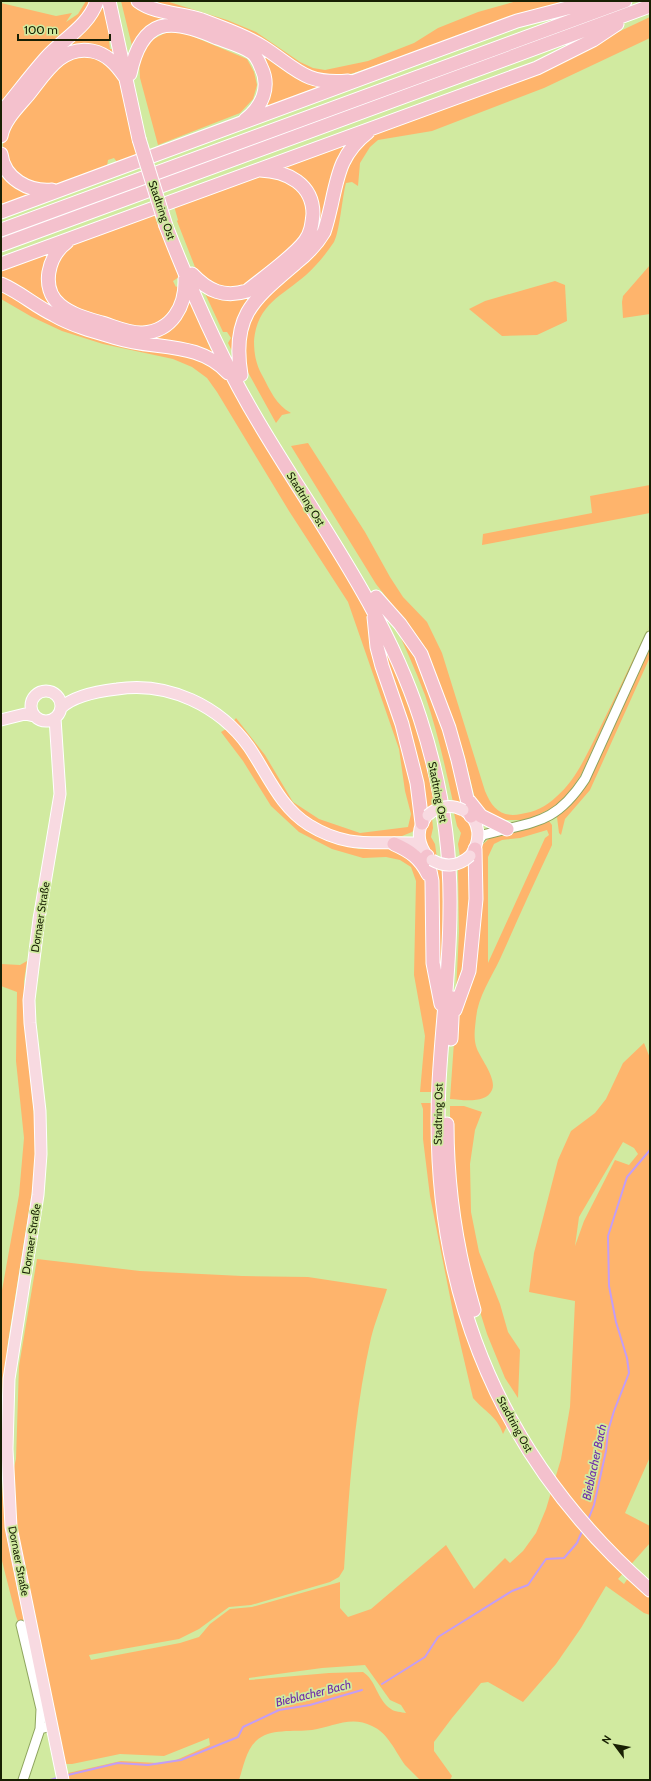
<svg xmlns="http://www.w3.org/2000/svg" width="651" height="1781" viewBox="0 0 651 1781" font-family="Cabin,sans-serif">
  <style>
    .green { fill: #feb46c; fill-rule: evenodd }
    .lines { fill: none; stroke-linecap: round; stroke-linejoin: round }
    .stream { stroke: #c39df4; stroke-width: 2 }
    .minor-casing { stroke: #8ea55e; stroke-width: 11 }
    .major-casing { stroke: #fff; stroke-width: 13 }
    .highway-casing { stroke: #fff; stroke-width: 15 }
    .minor { stroke: #fff; stroke-width: 9 }
    .major { stroke: #f8dae1; stroke-width: 11 }
    .highway { stroke: #f4c1cd; stroke-width: 13 }
    .major-bridge-casing { stroke: #fff; stroke-width: 13; stroke-linecap: butt }
    .highway-bridge-casing { stroke: #fff; stroke-width: 15; stroke-linecap: butt }
    .major-bridge { stroke: #f8dae1; stroke-width: 11 }
    .highway-bridge { stroke: #f4c1cd; stroke-width: 13 }
    .labels { text-anchor: middle; dominant-baseline: central; stroke-width: 3.5; stroke-linejoin: round; paint-order: stroke }
    .street-label { font-size: 11px; fill: #182003; stroke: #d1eaa0 }
    .water-label { font-size: 12px; font-style: italic; fill: #6e2baa; stroke: #d1eaa0 }
  </style>
  <rect width="100%" height="100%" fill="#d1eaa0"/>
  <path class="green" d="M86 1H92L91 4 1 108V3L56 16 72 13 66 22 78 14Z
    M104 1 111 39 109 41 110 49H113L116 61 76 47 1 119Z
    M121 1H132L165 18C149 24 141 33 132 46Z
    M146 1H166L227 20 256 32 300 62 313 68 325 70 368 61 414 43 438 28 478 12 517 1H576L428 47 354 73 341 76 313 73Z
    M650 17V38L544 88 432 131 378 140 370 147 360 163 358 186 352 182 346 183C342 198 340 230 334 242 326 254 317 265 306 275 282 296 257 304 254 341 254 354 256 364 262 375 270 390 276 405 291 413L282 415 276 423 245 367V332L256 305 317 247 345 163 374 134 531 73Z
    M180 31 247 59 254 72 257 85 253 99 240 113 158 145 140 78 139 60 148 42 165 33Z
    M263 55C283 70 295 80 320 86L264 108C272 84 273 79 263 55Z
    M98 56 116 71 120 83 137 156 117 162 114 158 108 160 107 166 51 186H40L16 175 3 151V142L11 122 67 57Z
    M357 137 338 162 325 211C330 243 266 277 250 301 242 314 237 326 235 341 235 346 236 351 235 357L228 343 231 338 227 332H223L203 289C214 295 223 299 235 297 252 295 264 282 276 272 300 251 332 226 310 191 305 184 298 175 290 173 285 171 280 170 276 167Z
    M1 168 34 195 5 206 3 203 1 204Z
    M261 174 292 180 310 205 301 242 243 290H219L195 267 177 221 178 220 174 206Z
    M154 215 160 228 179 277 173 281 176 287 181 284V294L169 316 155 325 134 328 69 308 55 292 53 266 71 245Z
    M50 253V299L147 336 189 293 210 338 207 341 211 350H215L221 361 159 340 67 319 1 281V267Z
    M650 265V314L623 318 622 302 623 296Z
    M555 281 565 285 567 321 537 335 502 336 469 309 485 301Z
    M1 288 16 296 195 353 231 382 365 602 415 789 416 828 412 832 402 836 373 839 333 833 311 823 294 809 233 722 236 718 265 755 293 802 319 819 360 833 408 827 411 814 405 791 399 749 348 602 289 511 217 392 207 378 192 367 173 359 103 344 62 331 32 317 1 299Z
    M308 443 365 532 390 577 403 597 427 622 442 653 485 791C492 808 501 818 521 814 534 812 546 807 556 797 575 781 586 756 597 734 615 698 632 661 650 624L581 775 566 797 554 807 534 817 524 820H498L490 816 476 803 463 750 420 640 376 584 291 446Z
    M650 485V513L482 545 483 534 592 513 590 496Z
    M392 619 410 642 441 717 464 805 453 802C445 766 437 730 425 695 415 669 404 644 392 619Z
    M380 630 412 707 427 760 436 805 424 811 384 661Z
    M650 643V657L590 790 565 819 561 835 559 833 557 817 559 814 569 806 581 792Z
    M226 729 243 746 266 785 330 840 359 849H391L410 855 425 879 431 977 438 1011 434 1092H420L425 1036 414 975 416 881 411 867 400 860 386 857 363 858 332 849 299 832 271 806 243 761 221 732Z
    M454 813C476 812 479 848 460 857L458 844 461 833 457 826Z
    M432 818 433 828 431 837 435 844 437 858C424 848 420 831 432 818Z
    M549 821 552 825V845C534 883 517 921 500 959 491 978 478 997 476 1018 475 1028 473 1039 477 1049 481 1059 497 1079 492 1090 486 1104 463 1100 450 1099L455 1028 481 846 491 837 536 826ZM547 830 549 835 545 838 488 963V857L494 844 502 840 520 838Z
    M470 863C470 907 468 950 456 992L459 932 458 869Z
    M432 867 444 872 442 993 436 970Z
    M27 961 24 981 27 1042 36 1136 34 1179 8 1342 4 1388 1 1446V1296L19 1195 24 1138 16 1061 17 992 1 986V964L20 965Z
    M644 1043 650 1058V1457L625 1513 650 1526V1543L618 1579 624 1584 628 1578 650 1598V1615L644 1613 606 1586 581 1628 556 1664 523 1702 488 1682 481 1683 452 1718 434 1742V1751L452 1776 450 1780H420C415 1775 410 1770 405 1765 395 1751 388 1733 372 1726 351 1715 332 1727 312 1730 294 1732 269 1728 256 1741 246 1750 243 1768 239 1780H69L68 1773 121 1761 158 1763 174 1761 210 1745 209 1738 164 1756 120 1754 72 1764H65C54 1712 43 1660 32 1609 24 1569 5 1496 16 1459L19 1366 37 1259 140 1271 242 1276 308 1277 387 1289C382 1305 375 1322 371 1338 354 1413 349 1492 344 1569L339 1577 330 1582 251 1605 229 1607 199 1629 179 1639 89 1655 91 1660 180 1643 199 1637 210 1624 230 1609 252 1607 340 1582V1608L348 1617 371 1609 446 1545 474 1589 505 1558 510 1563 523 1551 536 1533 546 1509 561 1459 570 1407 575 1301 529 1292 534 1253 558 1160 571 1131 595 1113 606 1099 623 1063ZM623 1142 634 1148 638 1154 629 1165 615 1160 584 1221 575 1246 579 1217ZM365 1665 390 1700 401 1705 406 1713C402 1712 394 1712 391 1709 377 1700 376 1680 363 1672L329 1673 249 1680V1678L322 1668Z
    M421 1103H434V1170L437 1205 444 1246 508 1424 503 1434C497 1416 485 1412 473 1398L454 1317 430 1196 423 1139V1109Z
    M450 1106H464L482 1112 475 1130 470 1164 471 1212 479 1252 500 1304 508 1332 520 1350 518 1398 505 1378 487 1334 471 1283 450 1167Z
    M1 1449 3 1500 8 1543 25 1625 19 1624 16 1616 1 1557Z"/>
  <g class="lines">
    <path class="stream" d="M588 1520 594 1505 606 1451 608 1431 614 1411 629 1373 627 1358 616 1322 609 1286 608 1236 627 1177 650 1150
      M382 1684 425 1657 438 1637 512 1591 528 1585 546 1559 564 1558 577 1543 583 1529
      M68 1775 118 1763 148 1765 181 1760 238 1737 243 1727 279 1710 310 1705 362 1690
      M50 1780 57 1778"/>
    <g class="minor-casing">
      <path id="minor" d="M478 841 483 835C533 821 554 826 585 779L650 636
        M21 1625 41 1709 40 1729 52 1726
        M23 1780 40 1729"/>
    </g>
    <g class="major-casing">
      <path id="major" d="M31 706a15 15 0 1 1 30 0a15 15 0 1 1-30 0Z
        M61 708C74 695 100 691 117 689 168 681 220 706 249 747 268 775 280 807 309 825 348 849 373 841 415 843L421 846
        M55 718 60 794 39 919 29 1000 30 1023 40 1111 41 1154 38 1195 9 1379 7 1449 11 1527 63 1780
        M1 720 25 714 34 716
        M465 811C481 822 481 840 471 855
        M424 851C417 839 418 827 426 817"/>
    </g>
    <g class="highway-casing">
      <path id="highway" d="M109 1 139 139
        M138 1C155 14 182 13 202 20 222 28 245 35 263 47 296 68 304 85 348 81
        M130 74C142 17 170 17 217 38 228 42 242 46 251 52 256 55 259 62 261 67 271 87 262 107 245 120
        M1 113C16 95 30 76 46 58 63 39 88 27 97 1
        M1 136C4 120 18 107 28 95 45 74 61 45 92 51 107 54 116 64 125 77
        M1 154C4 179 29 192 52 190
        M1 212 517 21 579 5 606 3
        M166 226C192 293 221 360 259 423 316 519 385 610 420 718 440 779 451 846 450 910 450 968 442 1025 439 1083 429 1285 497 1456 650 1590
        M1 230 625 1
        M67 242C48 256 40 288 60 305 72 315 88 319 102 323 115 327 130 334 143 333 172 331 186 306 185 279
        M1 245 650 6
        M1 264 537 68 593 40 617 24
        M192 274C208 291 224 298 247 291 263 278 294 256 305 241 311 233 312 224 313 214 313 184 287 171 260 170
        M1 284C20 292 35 306 54 315 73 326 96 332 117 338 155 350 199 341 228 373
        M241 375C231 315 254 299 296 263 306 255 317 244 324 232 327 224 329 214 331 206 338 174 341 153 368 132
        M376 597 400 624 421 654 449 728 458 760 471 816
        M374 617 377 647 382 666 402 724 417 783 422 823
        M469 801 481 816 507 829
        M394 844C410 851 420 858 428 874
        M427 856 432 881 433 963 441 1004
        M455 1010 469 971 476 899 475 849
        M451 1039 453 998
        M447 1124C447 1188 456 1249 474 1310"/>
    </g>
    <use href="#minor" class="minor"/>
    <use href="#major" class="major"/>
    <use href="#highway" class="highway"/>
    <g class="major-bridge-casing">
      <path id="major-bridge" d="M428 815C438 806 451 804 463 810
        M432 860C446 868 459 866 470 856"/>
    </g>
    <g class="highway-bridge-casing">
      <path id="highway-bridge" d="M139 139 166 226"/>
    </g>
    <use href="#major-bridge" class="major-bridge"/>
    <use href="#highway-bridge" class="highway-bridge"/>
  </g>
  <g class="labels">
    <g class="street-label">
      <text transform="translate(162 210) rotate(71)">Stadtring Ost</text>
      <text transform="translate(306 499) rotate(58)">Stadtring Ost</text>
      <text transform="translate(438 792) rotate(79)">Stadtring Ost</text>
      <text transform="translate(40 917) rotate(-81)">Dornaer Straße</text>
      <text transform="translate(438 1114) rotate(-89)">Stadtring Ost</text>
      <text transform="translate(31 1239) rotate(-81)">Dornaer Straße</text>
      <text transform="translate(515 1424) rotate(61)">Stadtring Ost</text>
      <text transform="translate(19 1561) rotate(79)">Dornaer Straße</text>
    </g>
    <g class="water-label">
      <text transform="translate(594 1462) rotate(-78)">Bieblacher Bach</text>
      <text transform="translate(313 1693) rotate(-14)">Bieblacher Bach</text>
    </g>
  </g>
  <rect width="651" height="1781" fill="none" stroke="#182003" stroke-width="4"/>
  <g transform="translate(615 1745) rotate(302)" stroke="#d1eaa0" stroke-width="3" paint-order="stroke">
  <path d="M0-3L7 15L0 10L-7 15Z" fill="#182003"/>
  <text y="-6" font-size="11" font-weight="bold" text-anchor="middle" fill="#182003">N</text>
  </g>
  <path d="M18 34v6h92v-6" fill="none" stroke="#182003" stroke-width="2"/>
  <text x="24" y="34" font-size="12" fill="#182003" stroke="#d1eaa0" stroke-width="3" paint-order="stroke">100 m</text>
</svg>
